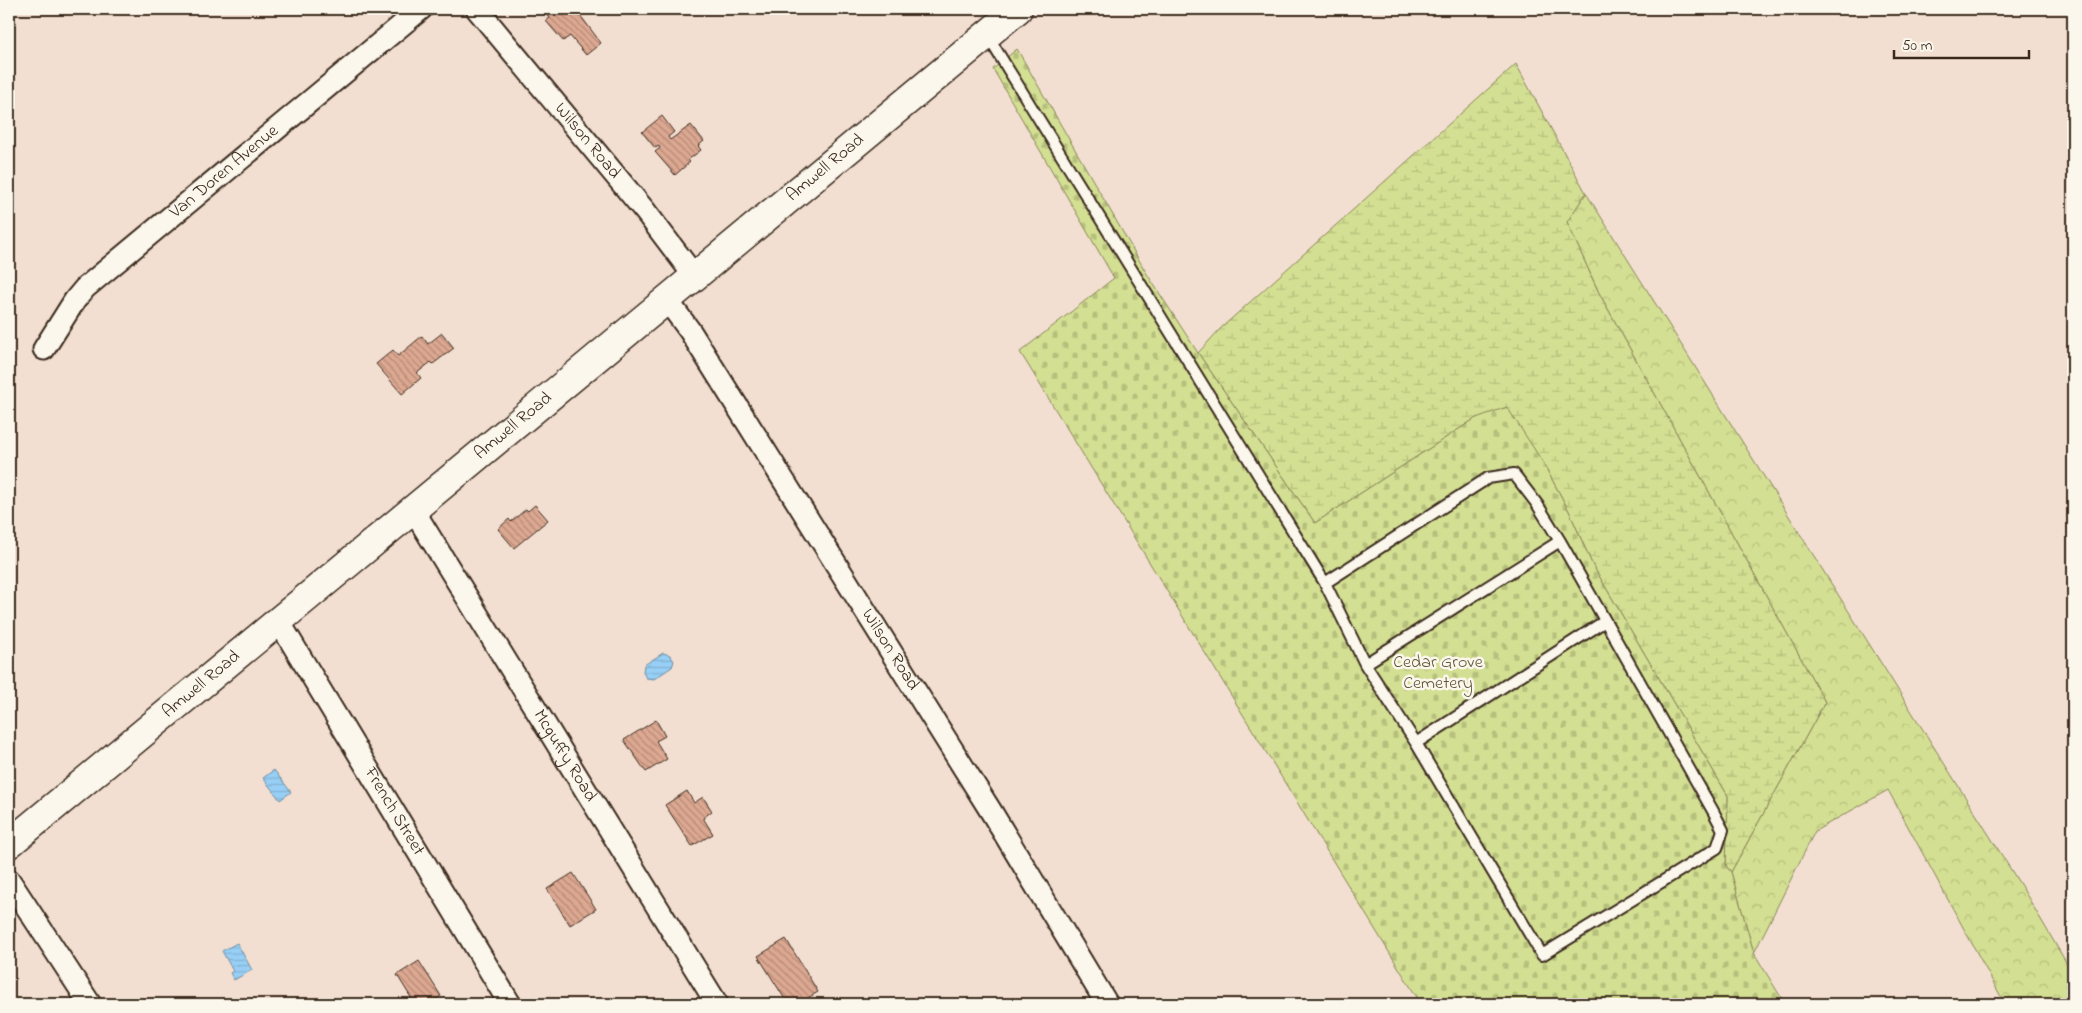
<svg xmlns="http://www.w3.org/2000/svg" width="2082" height="1013" viewBox="0 0 2082 1013" font-family="'Indie Flower',sans-serif">
  <style>
    .forest { fill: url(#forest-crowns); stroke: #878458 }
    .wetland { fill: url(#wetland-marsh); stroke: #878458 }
    .cemetery { fill: url(#cemetery-stones); stroke: #878458 }
    .water { fill: url(#water-rules); stroke: #728da0 }
    .building { fill: url(#building-back-hatch); stroke: #3b2a1e }
    .lines { fill: none; stroke-linecap: round; stroke-linejoin: round }
    .service-casing { stroke: #3b2a1e; stroke-width: 14 }
    .minor-casing { stroke: #3b2a1e; stroke-width: 25 }
    .secondary-casing { stroke: #3b2a1e; stroke-width: 31 }
    .service { stroke: #fbf7ec; stroke-width: 10 }
    .minor { stroke: #fbf7ec; stroke-width: 21 }
    .secondary { stroke: #fbf7ec; stroke-width: 28 }
    .labels { text-anchor: middle; dominant-baseline: central; stroke-width: 5; stroke-linejoin: round; paint-order: stroke }
    .street-label { font-size: 18px; fill: #3b2a1e; stroke: #fbf7ec }
    .park-label { font-size: 18px; fill: #61573b; stroke: #fbf7ec }
  </style>
  <defs>
    <pattern id="forest-crowns" width="20" height="18" patternUnits="userSpaceOnUse" patternTransform="scale(1.25)"><rect width="20" height="18" fill="#d3df92"/><path d="M2 6a3 3 0 1 1 6 0M12 15a3 3 0 1 1 6 0" fill="none" stroke="#b6c07d"/></pattern>
    <pattern id="wetland-marsh" width="20" height="14" patternUnits="userSpaceOnUse" patternTransform="scale(1.25)"><rect width="20" height="14" fill="#d3df92"/><path d="M1 5h8M5 5V1M11 12h8M15 12V8" fill="none" stroke="#b6c07d"/></pattern>
    <pattern id="cemetery-stones" width="16" height="16" patternUnits="userSpaceOnUse" patternTransform="scale(1.25)"><rect width="16" height="16" fill="#d3df92"/><path d="M2 7V4a2 2 0 0 1 4 0v3zM10 15v-3a2 2 0 0 1 4 0v3z" fill="#b6c07d"/></pattern>
    <pattern id="water-rules" width="6" height="5" patternUnits="userSpaceOnUse" patternTransform="scale(1.25)"><rect width="6" height="5" fill="#97cff6"/><path d="M0 2.5h6" fill="none" stroke="#83b2d2"/></pattern>
    <pattern id="building-back-hatch" width="6" height="6" patternUnits="userSpaceOnUse" patternTransform="scale(1.25)"><rect width="6" height="6" fill="#dda891"/><path d="M-1 5l2 2M0 0l6 6M5-1l2 2" fill="none" stroke="#b48976"/></pattern>
  </defs>
  <rect width="100%" height="100%" fill="#f2dfd1"/>
  <filter id="ink" filterUnits="userSpaceOnUse"><feTurbulence type="fractalNoise" baseFrequency=".02" numOctaves="2"/><feDisplacementMap in="SourceGraphic" scale="10" xChannelSelector="R" yChannelSelector="G"/><feConvolveMatrix kernelMatrix="1 2 1 2 8 2 1 2 1" color-interpolation-filters="sRGB"/></filter>
  <g filter="url(#ink)">
    <path class="forest" d="M1586 193 2023 889 2073 974V1004H2005L1888 790 1815 831 1754 953 1731 872 1825 702 1598 291 1567 222Z"/>
    <path class="wetland" d="M1516 64 1586 193 1567 222 1598 291 1825 702 1731 872 1726 866 1728 796 1592 564 1569 511 1542 461 1476 418 1315 523 1198 353 1221 328Z"/>
    <path class="cemetery" d="M1017 49 1147 274 1198 353 1315 523 1476 418 1507 407 1542 461 1569 511 1592 564 1728 796 1726 866 1731 872 1754 953 1785 1004H1421L1020 352 1114 278 993 69Z"/>
    <path class="water" d="M663 653 670 655 674 661 672 667 654 679 646 678 643 672 644 665Z
      M274 770 291 792 280 800 263 778Z
      M237 943 252 970 234 980 230 973 233 971 222 951Z"/>
    <path class="building" d="M542 9H580L583 13 580 15 601 43 586 55 570 36 563 41 546 21 550 18Z
      M662 116 674 132 668 137 670 140 691 125 704 141 698 146 701 150 688 160 690 162 675 175 655 152 660 148 659 146 655 148 642 132Z
      M442 333 454 348 433 364 431 362 417 373 421 378 402 394 376 364 393 350 398 356 422 336 428 344Z
      M535 505 548 520 514 548 498 529 509 519 511 522 526 509 528 511Z
      M656 720 665 736 656 741 667 759 646 772 624 740Z
      M687 791 694 803 703 797 712 811 703 818 713 834 692 846 665 805Z
      M573 873 596 909 570 925 547 889Z
      M786 939 818 992 798 1004H788L758 956Z
      M419 961 441 996 427 1004H415L397 975Z"/>
    <g class="lines">
      <g class="service-casing">
        <path id="service" d="M987 35 1325 583 1365 664 1416 743 1542 955 1717 848 1723 830 1713 811 1560 541 1537 504 1514 474 1488 478 1325 583
          M1365 664 1560 541
          M1416 743 1605 621"/>
      </g>
      <g class="minor-casing">
        <g id="minor">
          <path id="s1" d="M477 9 645 211 695 277"/>
          <path id="s2" d="M667 300 690 331 992 813 1107 1004"/>
          <path id="s3" d="M44 349 75 300 85 288 421 9"/>
          <path id="s4" d="M412 508 717 1004"/>
          <path id="s5" d="M278 620 510 1004"/>
          <path d="M9 880 90 1004"/>
        </g>
      </g>
      <g class="secondary-casing">
        <g id="secondary">
          <path id="s6" d="M9 844 1018 9"/>
        </g>
      </g>
      <use href="#service" class="service"/>
      <use href="#minor" class="minor"/>
      <use href="#secondary" class="secondary"/>
    </g>
  </g>
  <g class="labels">
    <g class="street-label">
      <text stroke="none"><textPath href="#s1" startOffset="172">Wilson Road</textPath></text>
      <text stroke="none"><textPath href="#s6" startOffset="1060">Amwell Road</textPath></text>
      <text stroke="none"><textPath href="#s3" startOffset="255">Van Doren Avenue</textPath></text>
      <text stroke="none"><textPath href="#s6" startOffset="655">Amwell Road</textPath></text>
      <text stroke="none"><textPath href="#s2" startOffset="415">Wilson Road</textPath></text>
      <text stroke="none"><textPath href="#s6" startOffset="250">Amwell Road</textPath></text>
      <text stroke="none"><textPath href="#s4" startOffset="291">Mcguffy Road</textPath></text>
      <text stroke="none"><textPath href="#s5" startOffset="224">French Street</textPath></text>
    </g>
    <g class="park-label">
      <text x="1438" y="663">Cedar Grove<tspan x="1438" dy="21">Cemetery</tspan></text>
    </g>
  </g>
  <rect width="2082" height="1013" fill="none" stroke="#fbf7ec" stroke-width="30"/>
  <rect x="15" y="15" width="2052" height="983" fill="none" stroke="#3b2a1e" stroke-width="2" filter="url(#ink)"/>
  <path d="M1894 50v8h135v-8" fill="none" stroke="#3b2a1e" stroke-width="2.5"/>
  <text x="1902" y="50" font-size="15" fill="#3b2a1e" stroke="#fbf7ec" stroke-width="4" paint-order="stroke">50 m</text>
</svg>
